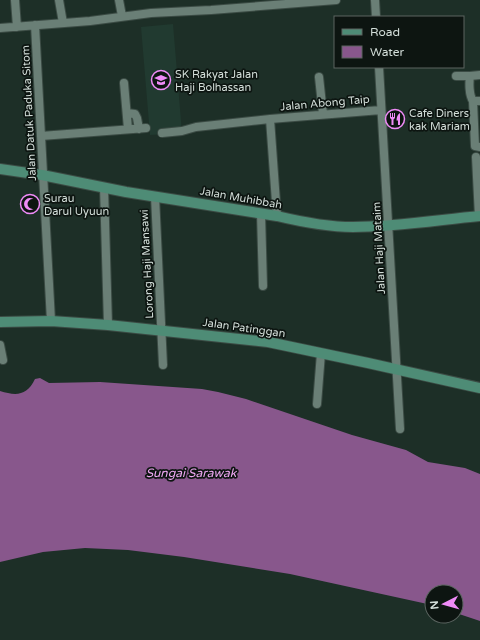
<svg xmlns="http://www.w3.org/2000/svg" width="480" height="640" viewBox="0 0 480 640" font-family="'Varela Round',sans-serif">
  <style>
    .built { fill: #213a30 }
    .water { fill: #88578c }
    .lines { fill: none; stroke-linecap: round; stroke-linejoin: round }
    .minor-casing { stroke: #3b4b44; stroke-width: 10 }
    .major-casing { stroke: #3b4b44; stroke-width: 12 }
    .minor { stroke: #6a7f76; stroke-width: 8 }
    .major { stroke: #4e8c76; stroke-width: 10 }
    .labels { text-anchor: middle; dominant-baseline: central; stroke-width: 3.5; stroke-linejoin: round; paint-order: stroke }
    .poi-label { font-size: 11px; fill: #d3ded9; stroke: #0d1511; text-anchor: start }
    .street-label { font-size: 11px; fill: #d3ded9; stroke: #0d1511 }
    .water-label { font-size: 12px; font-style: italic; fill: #efa8f3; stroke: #0d1511 }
  </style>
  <rect width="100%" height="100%" fill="#1d2f27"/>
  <path class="built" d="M173 24 182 133 150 135 141 27Z"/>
  <path class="water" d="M40 378 49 383 100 382 202 389 218 392 246 399 352 435 406 450 428 462 465 468 480 474V621L456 613V592H432V605L290 574 184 557 128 550 85 548 43 552 0 562V391C16 396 27 396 35 379Z"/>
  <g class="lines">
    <g class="minor-casing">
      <path id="minor" d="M15 0 17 27
        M59 0 63 23
        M119 0 122 16
        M375 0 376 17
        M35 25 51 321
        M0 28 90 21 151 13 211 10 336 0
        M379 67 400 429
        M456 76H470
        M319 77 323 114
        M124 83 128 129
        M473 101C469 95 469 83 470 76L480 75
        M480 101H473L475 146 480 147
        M127 113 135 114 137 118 139 129
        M270 119 277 216
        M162 133 182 131 196 127 270 119 381 110
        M41 136 146 128
        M476 157 479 217
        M104 187 108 325
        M155 196 163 365
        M261 214 263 286
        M0 345 3 360
        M317 404 321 353"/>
    </g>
    <g class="major-casing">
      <path id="major" d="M0 169 42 175 126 192 277 216C302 222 327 227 353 227 395 227 438 220 480 216
        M0 322 51 321 108 325 268 342 368 363 480 388"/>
    </g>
    <use href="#minor" class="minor"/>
    <use href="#major" class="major"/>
  </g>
  <defs>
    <g id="school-ring" transform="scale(1)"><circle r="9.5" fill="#0d1511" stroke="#ef8bf7" stroke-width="1.5"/><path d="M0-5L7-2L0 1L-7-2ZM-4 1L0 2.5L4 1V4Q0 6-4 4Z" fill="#ef8bf7"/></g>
    <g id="restaurant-ring" transform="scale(1)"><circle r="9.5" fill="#0d1511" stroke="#ef8bf7" stroke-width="1.5"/><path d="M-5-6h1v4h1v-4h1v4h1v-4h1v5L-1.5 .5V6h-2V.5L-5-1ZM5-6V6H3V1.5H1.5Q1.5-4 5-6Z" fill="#ef8bf7"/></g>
    <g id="mosque-ring" transform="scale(1)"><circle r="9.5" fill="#0d1511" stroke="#ef8bf7" stroke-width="1.5"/><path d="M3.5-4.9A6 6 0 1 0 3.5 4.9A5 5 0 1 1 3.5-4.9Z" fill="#ef8bf7"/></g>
  </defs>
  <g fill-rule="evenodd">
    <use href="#school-ring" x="161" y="80"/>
    <use href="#restaurant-ring" x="395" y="119"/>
    <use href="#mosque-ring" x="30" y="204"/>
  </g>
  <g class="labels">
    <g class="poi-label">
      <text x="175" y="74">SK Rakyat Jalan<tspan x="175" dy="13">Haji Bolhassan</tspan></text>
      <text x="409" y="113">Cafe Diners<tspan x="409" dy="13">kak Mariam</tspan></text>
      <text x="44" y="198">Surau<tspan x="44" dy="13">Darul Uyuun</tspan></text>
    </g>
    <g class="street-label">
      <text transform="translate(325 103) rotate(-5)">Jalan Abong Taip</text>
      <text transform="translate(29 113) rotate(-93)">Jalan Datuk Paduka Sitom</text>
      <text transform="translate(241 198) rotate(10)">Jalan Muhibbah</text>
      <text transform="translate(379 248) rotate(-93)">Jalan Haji Mataim</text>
      <text transform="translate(147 264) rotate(-93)">Lorong Haji Mansawi</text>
      <text transform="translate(244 328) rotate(8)">Jalan Patinggan</text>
    </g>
    <g class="water-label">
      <text x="191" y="473">Sungai Sarawak</text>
    </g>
  </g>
  <rect x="334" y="16" width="130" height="52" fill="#0d1511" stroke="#5c6561"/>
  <rect x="342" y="29" width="20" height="6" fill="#4e8c76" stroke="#5c6561"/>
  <text x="370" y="36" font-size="12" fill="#d3ded9">Road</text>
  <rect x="342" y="46" width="20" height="12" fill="#88578c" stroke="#5c6561"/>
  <text x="370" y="56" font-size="12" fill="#d3ded9">Water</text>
  <g transform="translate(444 604) rotate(264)"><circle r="19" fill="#0d1511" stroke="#5c6561"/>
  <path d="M0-3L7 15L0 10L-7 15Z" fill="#ef8bf7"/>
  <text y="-6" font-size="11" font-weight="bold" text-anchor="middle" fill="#d3ded9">N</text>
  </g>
</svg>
